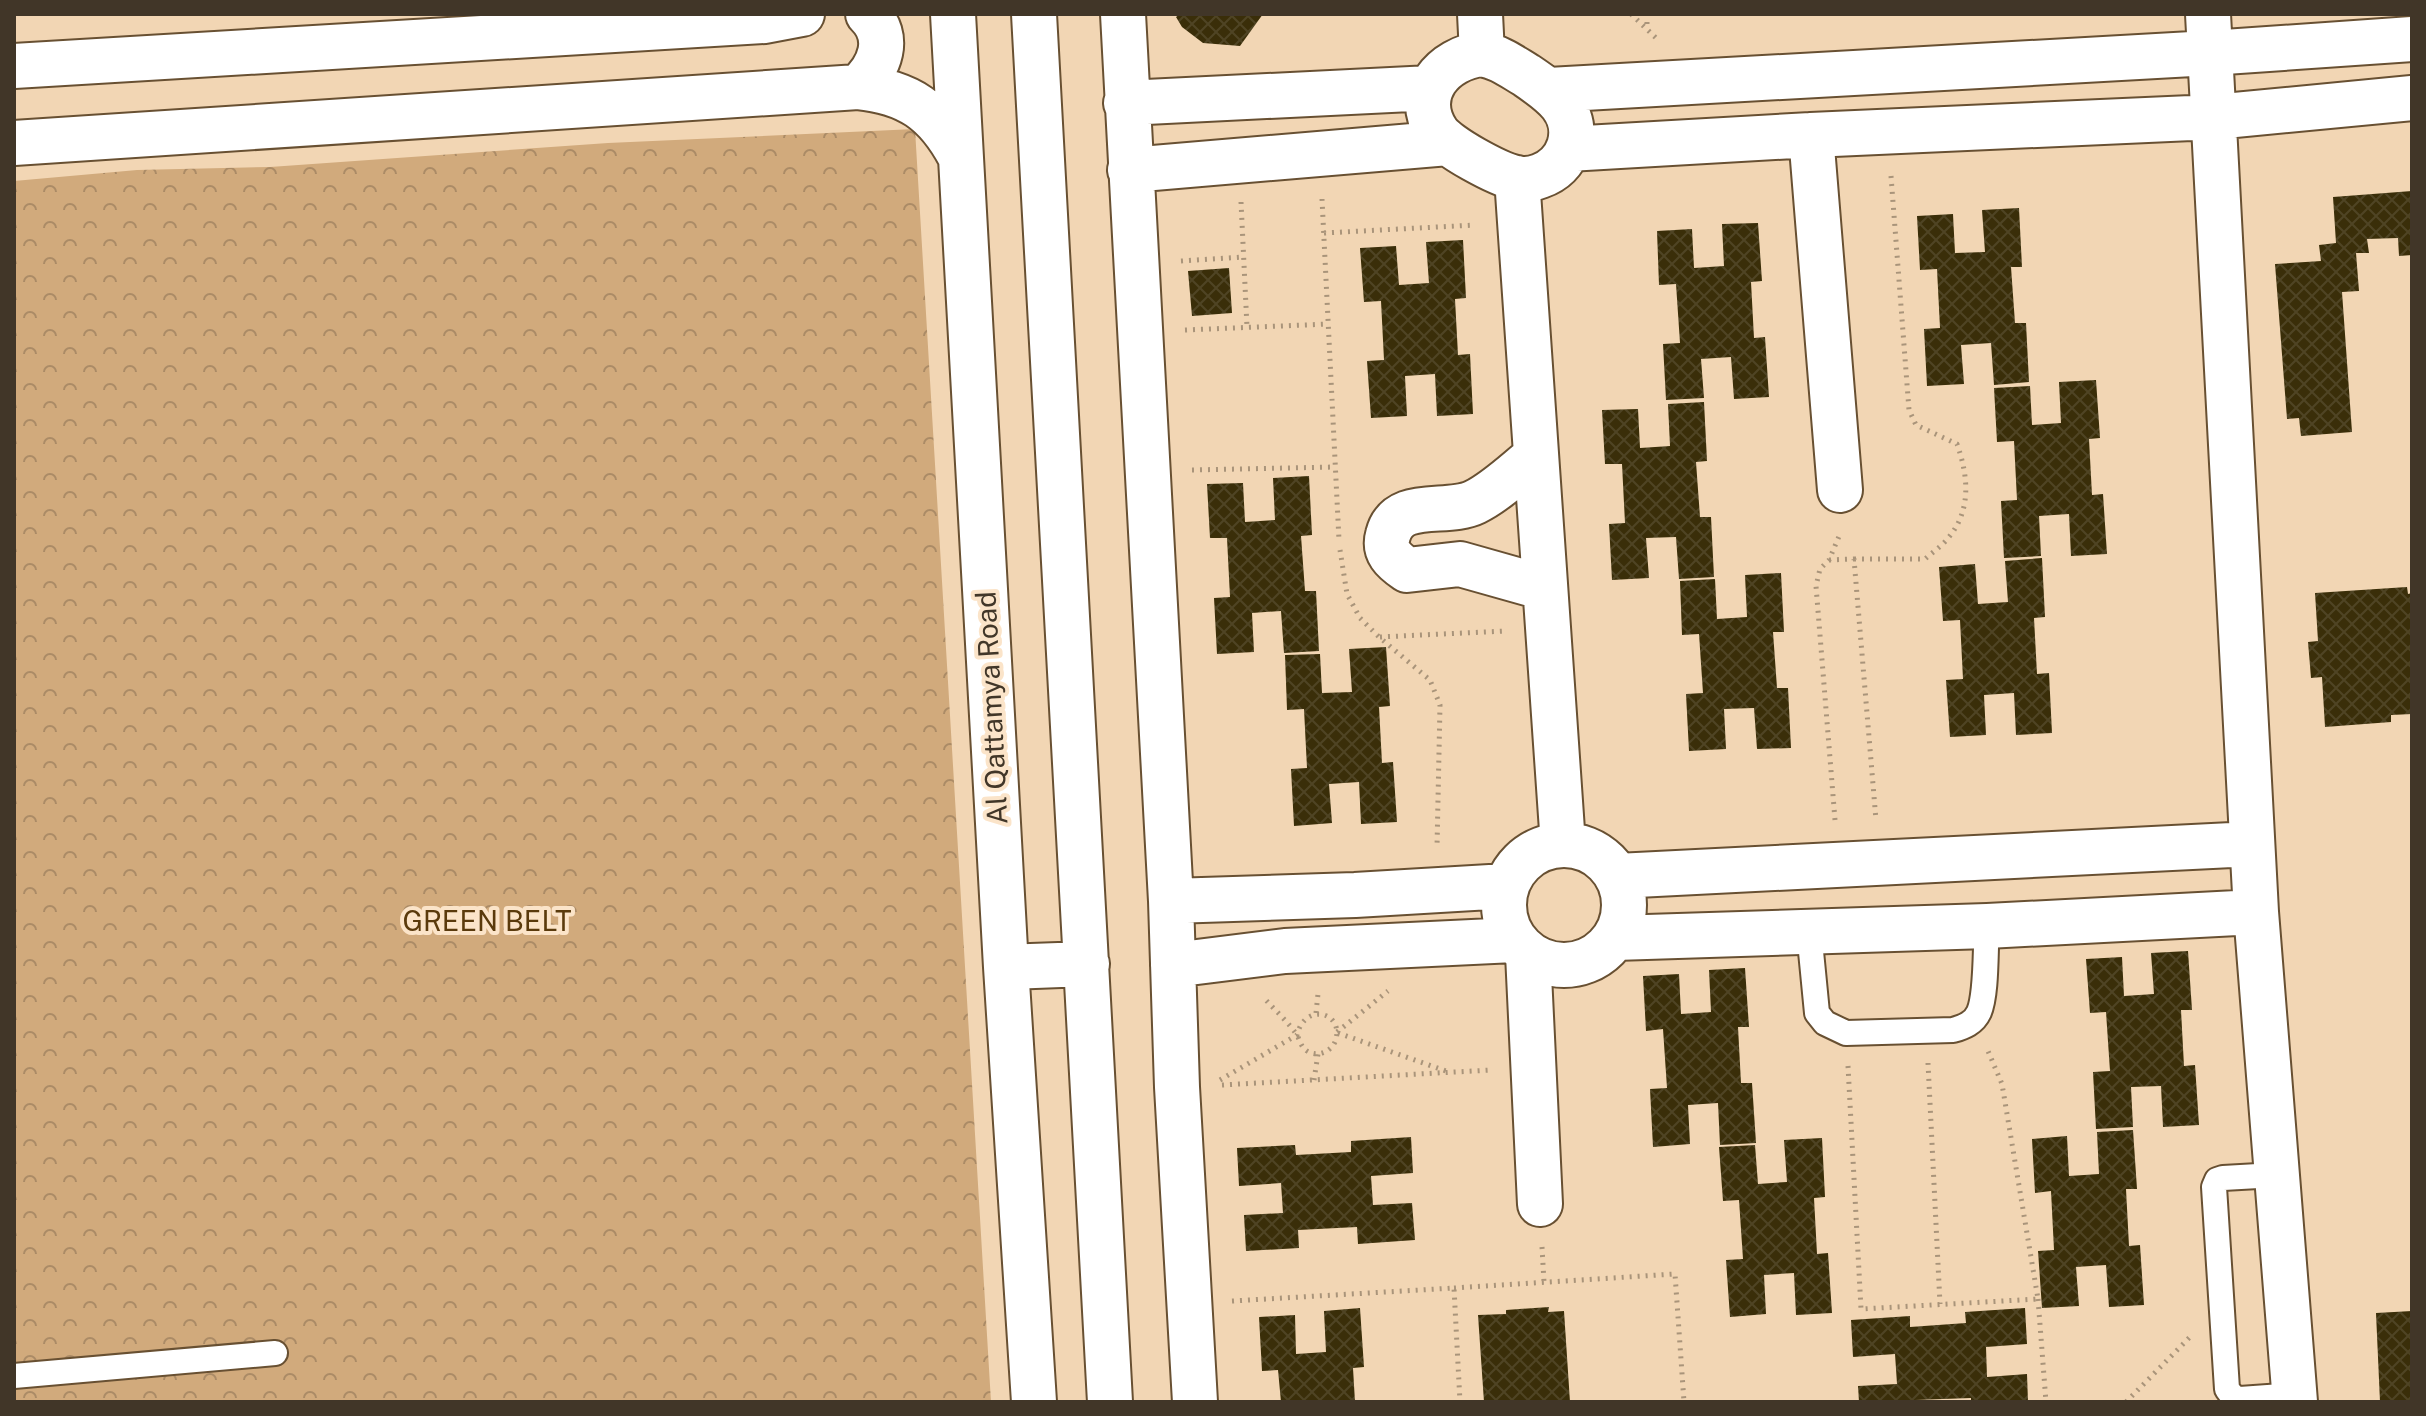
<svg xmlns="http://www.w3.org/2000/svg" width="2426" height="1416" viewBox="0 0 2426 1416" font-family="'Public Sans',sans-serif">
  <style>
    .park { fill: url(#park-crowns) }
    .building { fill: url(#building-cross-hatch) }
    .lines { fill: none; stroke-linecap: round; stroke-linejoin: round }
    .lane-casing { stroke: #685032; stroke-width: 28 }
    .street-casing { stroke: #685032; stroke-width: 48 }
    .secondary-casing { stroke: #685032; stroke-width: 48 }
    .path { stroke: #a9947a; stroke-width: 5; stroke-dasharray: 2 6; stroke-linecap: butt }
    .lane { stroke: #fff; stroke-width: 24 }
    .street { stroke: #fff; stroke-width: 44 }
    .secondary { stroke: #fff; stroke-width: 44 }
    .labels { text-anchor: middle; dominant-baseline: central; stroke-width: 8; stroke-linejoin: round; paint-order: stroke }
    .street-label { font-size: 28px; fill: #413628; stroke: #fbe4c9 }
    .park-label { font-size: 28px; fill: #5a3a0c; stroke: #fbe4c9 }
  </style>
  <defs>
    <pattern id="park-crowns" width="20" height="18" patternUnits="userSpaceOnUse" patternTransform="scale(2)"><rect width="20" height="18" fill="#d1aa7c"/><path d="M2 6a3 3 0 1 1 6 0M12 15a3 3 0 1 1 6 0" fill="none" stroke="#ab8b66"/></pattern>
    <pattern id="building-cross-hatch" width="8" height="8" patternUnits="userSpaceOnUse" patternTransform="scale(2)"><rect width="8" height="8" fill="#3a2e09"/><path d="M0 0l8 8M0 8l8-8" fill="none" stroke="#4f4424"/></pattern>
  </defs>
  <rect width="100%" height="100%" fill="#f2d6b4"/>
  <path class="park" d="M915 129 991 1402H14V181L137 170 270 167 608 143Z"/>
  <path class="building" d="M1180 14H1263L1240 46 1203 43 1182 27 1176 17Z
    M2412 191V255L2399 256 2398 238 2367 239 2369 253H2356L2359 291 2342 292 2352 432 2301 436 2299 418 2287 419 2275 264 2321 261 2319 245 2336 243 2333 197Z
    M2019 208 2022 267H2011L2015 323H2026L2029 382 1994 385 1991 343 1961 345 1964 384 1927 386 1924 329 1940 328 1937 269 1920 270 1917 216 1953 214 1955 253 1985 252 1982 210Z
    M1758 223 1762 281 1751 282 1754 338 1765 337 1769 397 1734 399 1731 357 1701 359 1704 398 1666 400 1663 344 1680 343 1676 284 1659 285 1657 231 1692 229 1694 268 1724 266 1722 224Z
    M1463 240 1466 298 1455 299 1458 355 1470 354 1473 414 1437 416 1435 374 1405 376 1407 416 1371 418 1367 361 1384 360 1381 301 1364 302 1360 248 1396 246 1399 285 1429 283 1426 242Z
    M1229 268 1232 313 1192 316 1188 271Z
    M2096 380 2100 438 2089 439 2092 495 2103 494 2107 554 2071 556 2069 514 2039 516 2041 556 2004 558 2001 501 2017 500 2014 441 1997 442 1994 388 2030 386 2032 425 2061 423 2059 382Z
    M1704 402 1707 461 1696 462 1700 517H1711L1714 577 1679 579 1676 537 1646 538 1649 578 1612 580 1609 524 1625 523 1622 464H1605L1602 410 1638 409 1640 448 1670 446 1668 404Z
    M1309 476 1312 535 1301 536 1305 591H1316L1319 651 1284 653 1281 611 1252 613 1254 652 1217 654 1214 598 1230 597 1227 538H1210L1207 484 1243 483 1245 522 1275 520 1273 478Z
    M2042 558 2045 617 2034 618 2037 674 2049 673 2052 733 2016 735 2014 693 1984 695 1986 735 1950 737 1946 680 1963 679 1960 620 1943 621 1939 567 1975 564 1978 604 2008 602 2005 561Z
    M1781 573 1784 632H1773L1777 688H1788L1791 748 1757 749 1754 708 1724 709 1726 749 1689 751 1686 694 1703 693 1699 634 1682 635 1680 581 1715 579 1717 619 1747 617 1745 575Z
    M2407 587 2408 594 2412 593V714L2391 715V722L2325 727 2322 677 2311 678 2308 642 2318 641 2315 593Z
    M1386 647 1390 706 1379 707 1382 763 1393 762 1397 822 1361 824 1359 782 1329 784 1332 823 1294 826 1291 769 1307 768 1304 709 1287 710 1285 655 1320 654 1322 693 1352 692 1349 649Z
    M2188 951 2192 1010H2181L2184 1066 2195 1065 2199 1125 2163 1127 2161 1086 2131 1087 2133 1127 2096 1129 2093 1072 2110 1071 2106 1012 2090 1013 2086 959 2122 957 2124 996 2154 994 2151 953Z
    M1745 968 1749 1027H1738L1741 1083H1752L1756 1143 1720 1145 1718 1103 1688 1105 1690 1144 1653 1147 1650 1089 1667 1088 1663 1029 1646 1031 1643 976 1679 974 1681 1014 1711 1012 1709 970Z
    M2133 1130 2137 1189H2126L2129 1246 2140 1245 2144 1305 2109 1307 2106 1265 2076 1267 2079 1306 2042 1308 2038 1251 2054 1250 2051 1191 2035 1193 2032 1139 2067 1136 2069 1176 2099 1174 2097 1132Z
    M1411 1137 1413 1173 1371 1176 1373 1205 1412 1203 1415 1240 1358 1244 1357 1227 1298 1230 1299 1248 1246 1251 1244 1215 1283 1213 1281 1183 1239 1186 1237 1148 1295 1145 1296 1155 1351 1152V1141Z
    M1822 1138 1825 1197 1814 1198 1817 1254 1828 1253 1832 1313 1796 1315 1794 1273 1764 1275 1766 1314 1730 1317 1726 1260 1743 1259 1739 1200 1723 1201 1719 1147 1755 1145 1758 1184 1787 1182 1784 1140Z
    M1549 1307 1548 1312 1564 1311 1570 1402H1484L1478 1315 1506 1314V1310Z
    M1360 1308 1364 1367 1353 1368 1355 1402H1281L1278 1370 1262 1371 1259 1317 1295 1315 1296 1354 1326 1352 1324 1311Z
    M2025 1308 2027 1344 1986 1347 1987 1377 2027 1374 2028 1402H1971V1398L1859 1402 1858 1386 1897 1384 1895 1354 1853 1357 1851 1320 1910 1316V1327L1966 1323 1965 1312Z
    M2412 1311V1402H2380L2376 1313Z"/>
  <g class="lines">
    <g class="lane-casing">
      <path id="lane" d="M1809 931 1817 1013 1825 1023 1846 1033 1953 1030C1964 1027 1974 1023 1979 1012 1987 993 1985 948 1987 926
        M2276 1175 2223 1178 2217 1180 2214 1187 2227 1389 2233 1397 2240 1399 2294 1395
        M14 1376 275 1353"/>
    </g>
    <g class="street-casing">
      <path id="street" d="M1123 14 1171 901 1177 1087 1195 1402
        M1480 14 1482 54
        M2208 14 2256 912 2295 1402
        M1482 54C1499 57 1511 66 1526 75 1551 92 1580 111 1569 147 1564 161 1554 171 1540 176 1532 179 1524 180 1516 178 1498 174 1447 147 1437 132 1412 94 1443 58 1482 54Z
        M1549 90 2210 53 2412 39
        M1126 103 1431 88
        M1811 135 1840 490
        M1568 149 1811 135 2214 117 2412 98
        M1130 170 1448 143
        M1517 178 1563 845
        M1536 456C1517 471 1497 491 1475 502 1447 516 1398 497 1388 535 1383 552 1394 561 1407 570L1460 564 1545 588
        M1504 905a60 60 0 1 1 120 0a60 60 0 1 1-120 0Z
        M1617 876 2252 844
        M1171 901 1355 895 1507 886
        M1615 938 1987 926 2256 912
        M1528 954 1540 1204
        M1173 965 1285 951 1514 940"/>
    </g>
    <g class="secondary-casing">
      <path id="secondary" d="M953 14 1006 967 1034 1402
        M1034 14 1110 1402
        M14 66 765 21 802 14
        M858 87C880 68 892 37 868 14
        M14 143 858 87C908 92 936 111 960 156
        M1006 967 1087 964"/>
    </g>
    <path class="path" d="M1631 14 1656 38
      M1647 14V29
      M1322 199 1339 540
      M1241 202 1247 327
      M1324 233 1475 225
      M1181 261 1243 257
      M1185 330 1328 324
      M1192 470 1335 467
      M1340 550 1347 594 1360 618 1379 637 1430 680 1440 705 1437 847
      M1854 559H1925C1933 552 1943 545 1949 537 1972 509 1968 475 1957 444L1916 425 1909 410 1891 176
      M1829 560 1854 559 1876 820
      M1380 637 1505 631
      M1835 820 1816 586 1820 569 1829 560 1840 534
      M1316 1013 1318 994
      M1337 1032 1388 991
      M1338 1033 1446 1071
      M1928 1063 1940 1304
      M1848 1066 1861 1309 2038 1299 2002 1084 1988 1051
      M1220 1080 1297 1035C1305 1002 1343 1012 1336 1039 1333 1051 1318 1058 1307 1051 1301 1047 1300 1041 1297 1035 1288 1022 1274 1009 1263 997
      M1314 1080 1318 1054
      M1222 1085 1491 1070
      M1542 1247 1544 1282
      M1454 1288 1675 1274 1684 1402
      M2038 1299 2046 1402
      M1232 1301 1454 1288 1460 1402
      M2126 1402 2190 1337"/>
    <use href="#lane" class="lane"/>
    <use href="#street" class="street"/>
    <use href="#secondary" class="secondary"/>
  </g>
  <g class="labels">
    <g class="street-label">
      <text transform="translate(991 708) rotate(-93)">Al Qattamya Road</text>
    </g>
    <g class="park-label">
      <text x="487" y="920">GREEN BELT</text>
    </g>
  </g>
  <rect width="2426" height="1416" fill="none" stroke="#413628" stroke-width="32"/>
</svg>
